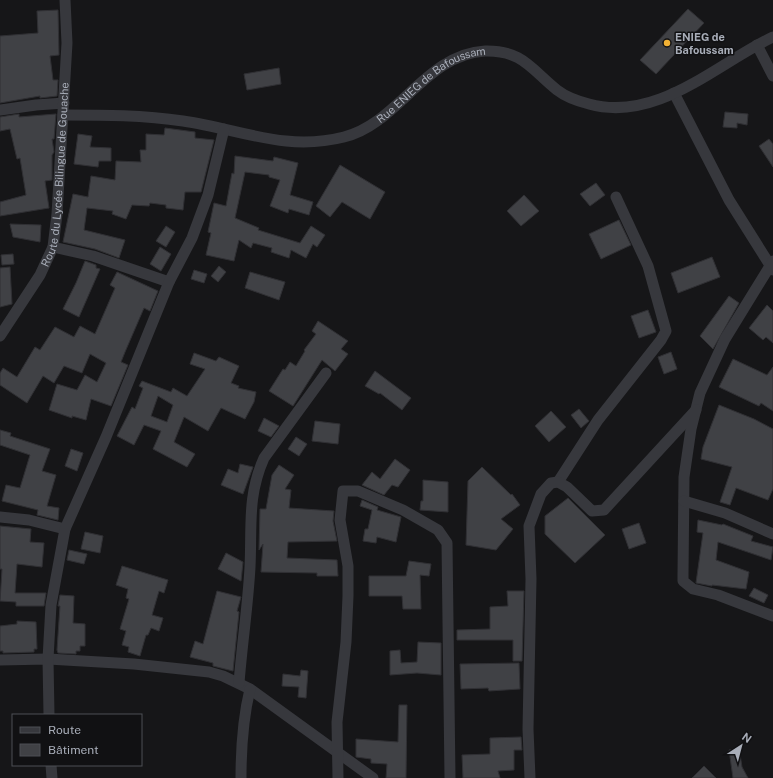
<svg xmlns="http://www.w3.org/2000/svg" width="773" height="778" viewBox="0 0 773 778" font-family="'Public Sans',sans-serif">
  <style>
    .building { fill: #404145; stroke: #303034; fill-rule: evenodd }
    .lines { fill: none; stroke-linecap: round; stroke-linejoin: round }
    .minor { stroke: #37383d; stroke-width: 11 }
    .poi-dot { fill: #f2b134; stroke: #111113; stroke-width: 1.5 }
    .labels { text-anchor: middle; dominant-baseline: central; stroke-width: 3; stroke-linejoin: round; paint-order: stroke }
    .poi-label { font-size: 11px; font-weight: bold; fill: #a8adb8; stroke: #111113; text-anchor: start }
    .street-label { font-size: 11px; fill: #a8adb8; stroke: #111113 }
  </style>
  <rect width="100%" height="100%" fill="#161618"/>
  <path class="building" d="M688 9 704 23 656 74 640 60Z
    M58 10 59 55 50 56 53 80H58L57 96 40 98V96L0 103V36L38 33 37 11Z
    M279 68 281 84 247 90 244 74Z
    M725 112 748 114 747 125 737 123V128L723 127Z
    M19 114V117L56 114 54 139H52L54 152 52 155V180L45 181 49 208 0 216V202L26 195 20 158 17 159 10 129 0 131V117Z
    M165 128 195 132V138L214 140 201 192H185L183 210 166 208V205L150 203 149 206 132 205 126 219 112 214 113 211 87 208 84 230 125 240 119 258 95 249 63 242 73 194 88 197 91 176 115 180 116 161 141 162 140 150H146V134L164 135Z
    M78 134 92 136 90 147 111 148V161H99L98 167 74 164Z
    M769 139 773 144V167L759 146Z
    M235 156 273 161 274 157 298 163 290 195 313 202 309 215 289 209 288 213 270 206 280 180 269 177V175L245 172 235 218 259 228 258 230 300 243 311 226 325 235 317 247 313 244 306 258 291 250 289 258 271 252 272 248 253 243 251 248 239 240 234 261 206 255 211 233 208 232 214 203 226 206 232 173 234 174Z
    M340 165 385 192 370 219 342 202 330 217 316 206Z
    M596 183 605 195 590 206 580 194Z
    M524 195 539 211 521 226 507 211Z
    M619 220 631 245 601 259 589 234Z
    M10 224 41 225 40 242 13 237Z
    M166 226 175 232 166 247 156 241Z
    M160 247 171 254 161 271 150 264Z
    M13 254 14 264 2 265 1 255Z
    M712 257 720 277 678 293 671 273Z
    M85 261 96 265V268L100 269 79 317 63 309 76 283Z
    M219 266 226 272 218 282 211 276Z
    M10 267 12 304 0 307V268Z
    M194 270 207 274 204 283 191 279Z
    M117 272 158 291 150 311 144 308 125 352 121 362 128 365 111 406 91 399 86 420 72 416V418L49 410 57 384 77 390 85 375 97 382 106 363 90 354 82 373 64 366 54 383 43 376 27 403 0 385V373L3 368 17 377 35 347 40 350 55 327 74 337 80 326 95 334 115 288 110 285Z
    M250 272 285 282 279 300 245 288Z
    M729 296 739 303 713 349 700 336Z
    M767 305 773 311V343L766 337 763 340 749 328Z
    M648 310 656 332 639 338 631 316Z
    M318 321 348 341 341 349 348 354 335 371 322 360 293 406 269 391 283 369 285 370 290 362 296 366 305 351 304 350 316 334 312 331Z
    M671 352 677 369 664 374 658 357Z
    M194 353 216 361 219 357 239 366 231 383 239 386 238 388 256 392 254 402 245 419 221 408 208 431 184 417 174 442 195 454 187 467 153 449 161 431 144 425 134 445 117 436 132 407 135 409 143 388 139 386 142 381 171 392 173 388 187 396 205 369 190 364ZM158 396 173 405 167 422 151 416Z
    M733 359 767 375 773 367V411L761 403 759 406 719 387Z
    M375 371 411 398 402 410 380 393 379 394 365 386Z
    M719 405 754 419 773 429V489L768 500 736 488 730 505 720 502 732 467 701 459 703 447Z
    M579 409 589 421 581 428 571 415Z
    M551 411 566 427 549 442 535 426Z
    M264 418 279 426 271 437 258 431Z
    M315 421 340 424 338 444 312 441Z
    M0 430 11 433 10 436 50 449 42 471 56 475 47 506 59 508 58 520 37 515 38 510 2 501 6 485 20 488 30 455 0 445Z
    M296 437 307 444 299 456 288 449Z
    M71 449 83 453 77 471 65 466Z
    M395 459 410 470 398 487 392 485 384 495 362 485 372 472 380 479Z
    M240 464 253 467 243 494 221 485 228 469 238 473Z
    M279 465 294 475 285 489 291 490 289 508 334 511 333 521 337 541 288 542 287 558 337 560 338 576H317V573L261 572 263 544 259 550 260 509H266L272 475Z
    M482 467 511 495 512 494 520 505 501 519 513 529 496 550 466 545 468 481Z
    M423 480 448 482V512L420 510 421 501H423Z
    M568 498 605 535 575 563 545 534V516Z
    M362 500 378 507 377 510 401 517 396 542 377 537 376 543 363 541 365 529H368L372 510 360 506Z
    M698 520 722 525 723 524 753 536 751 541 773 547 771 560 718 542 716 560 749 572 746 589 712 585V586L696 583 703 533 697 532Z
    M639 523 646 543 629 549 622 529Z
    M0 526 31 529 30 542 44 543 42 567 17 564 15 593H46L44 606H16V602L0 601 2 569H0Z
    M85 532 103 536 100 553 81 549Z
    M69 550 87 554 84 564 67 560Z
    M226 553 243 562 241 581 218 569Z
    M409 561 431 564 429 576 420 575 421 609H403L402 596H369V576H406Z
    M122 566 168 580 164 593 159 591 152 615 163 618 159 631 151 628 148 635H146L140 656 128 652 129 647 122 645 126 631 120 629 129 599 126 598 128 589 116 585Z
    M754 588 768 595 764 603 749 596Z
    M217 591 241 597 237 611 239 612 233 671 213 666V663L190 657 195 641 203 644Z
    M507 591H524L522 661H513V640H457V630L490 629V607L508 606Z
    M60 595 74 596 73 623 85 624V646H80V651H76V654L58 653 57 650 60 606H58Z
    M17 621 36 622 37 649H34V652L3 653V651H0V626L17 624Z
    M418 642 441 643V675L417 673 390 675V651L400 650 401 663 417 662Z
    M519 663 520 689 489 691 488 688 461 689 460 664Z
    M301 670 308 671 306 698 298 697 299 687 282 686 283 674 300 676Z
    M399 705H407L406 778H386L387 764 371 763V759L356 757V739L398 742Z
    M521 737 522 750H514V770L498 771 500 778H463L462 755 490 754V738Z
    M739 748 742 767 748 778H733L729 750Z
    M704 766 716 778H692Z"/>
  <g class="lines">
    <g class="minor">
      <path d="M757 45 773 76"/>
      <path d="M674 93 729 200 773 270"/>
      <path d="M0 110 36 105 64 103"/>
      <path id="s1" d="M63 115C104 115 143 115 183 121 240 129 285 152 344 137 398 124 426 54 485 51 522 50 531 69 557 90 566 97 577 101 589 104 657 123 716 64 773 37"/>
      <path d="M53 247 93 256 169 282"/>
      <path d="M773 261 725 339 700 393 691 429 684 477 683 575V581L693 589 718 595 773 616"/>
      <path id="s2" d="M0 336 40 275 53 247 57 214 67 43 65 0"/>
      <path d="M558 482 598 420 661 340 666 331 648 266 616 197"/>
      <path d="M684 501 725 513 773 534"/>
      <path d="M0 517 29 520 65 529"/>
      <path d="M0 660 48 659 134 664 209 672 223 676 250 689 373 778"/>
      <path d="M239 683C242 644 248 605 250 567 252 527 247 496 264 458L326 373"/>
      <path d="M49 715 48 659 51 605 65 529 106 437 169 282 192 238 208 195 224 129"/>
      <path d="M51 765 52 778"/>
      <path d="M241 778C241 748 243 718 250 689"/>
      <path d="M338 778 337 722 346 642 348 596V566L340 520 343 491H358L403 510 438 530 447 543 450 778"/>
      <path d="M530 778 528 729 531 579 529 526 541 494 551 483 558 482 567 487 592 511 604 510 696 410"/>
    </g>
  </g>
  <circle class="poi-dot" cx="667" cy="43" r="4"/>
  <g class="labels">
    <g class="poi-label">
      <text x="675" y="37">ENIEG de<tspan x="675" dy="13">Bafoussam</tspan></text>
    </g>
    <g class="street-label">
      <text stroke="none"><textPath href="#s1" startOffset="387">Rue ENIEG de Bafoussam</textPath></text>
      <text stroke="none"><textPath href="#s2" startOffset="176">Route du Lycée Bilingue de Gouache</textPath></text>
    </g>
  </g>
  <rect x="12" y="714" width="130" height="52" fill="#111113" stroke="#4d4f55"/>
  <rect x="20" y="727" width="20" height="6" fill="#37383d" stroke="#4d4f55"/>
  <text x="48" y="734" font-size="12" fill="#a8adb8">Route</text>
  <rect x="20" y="744" width="20" height="12" fill="#404145" stroke="#4d4f55"/>
  <text x="48" y="754" font-size="12" fill="#a8adb8">Bâtiment</text>
  <g transform="translate(741 746) rotate(36)" stroke="#111113" stroke-width="3" paint-order="stroke">
  <path d="M0-3L7 15L0 10L-7 15Z" fill="#a8adb8"/>
  <text y="-6" font-size="11" font-weight="bold" text-anchor="middle" fill="#a8adb8">N</text>
  </g>
</svg>
